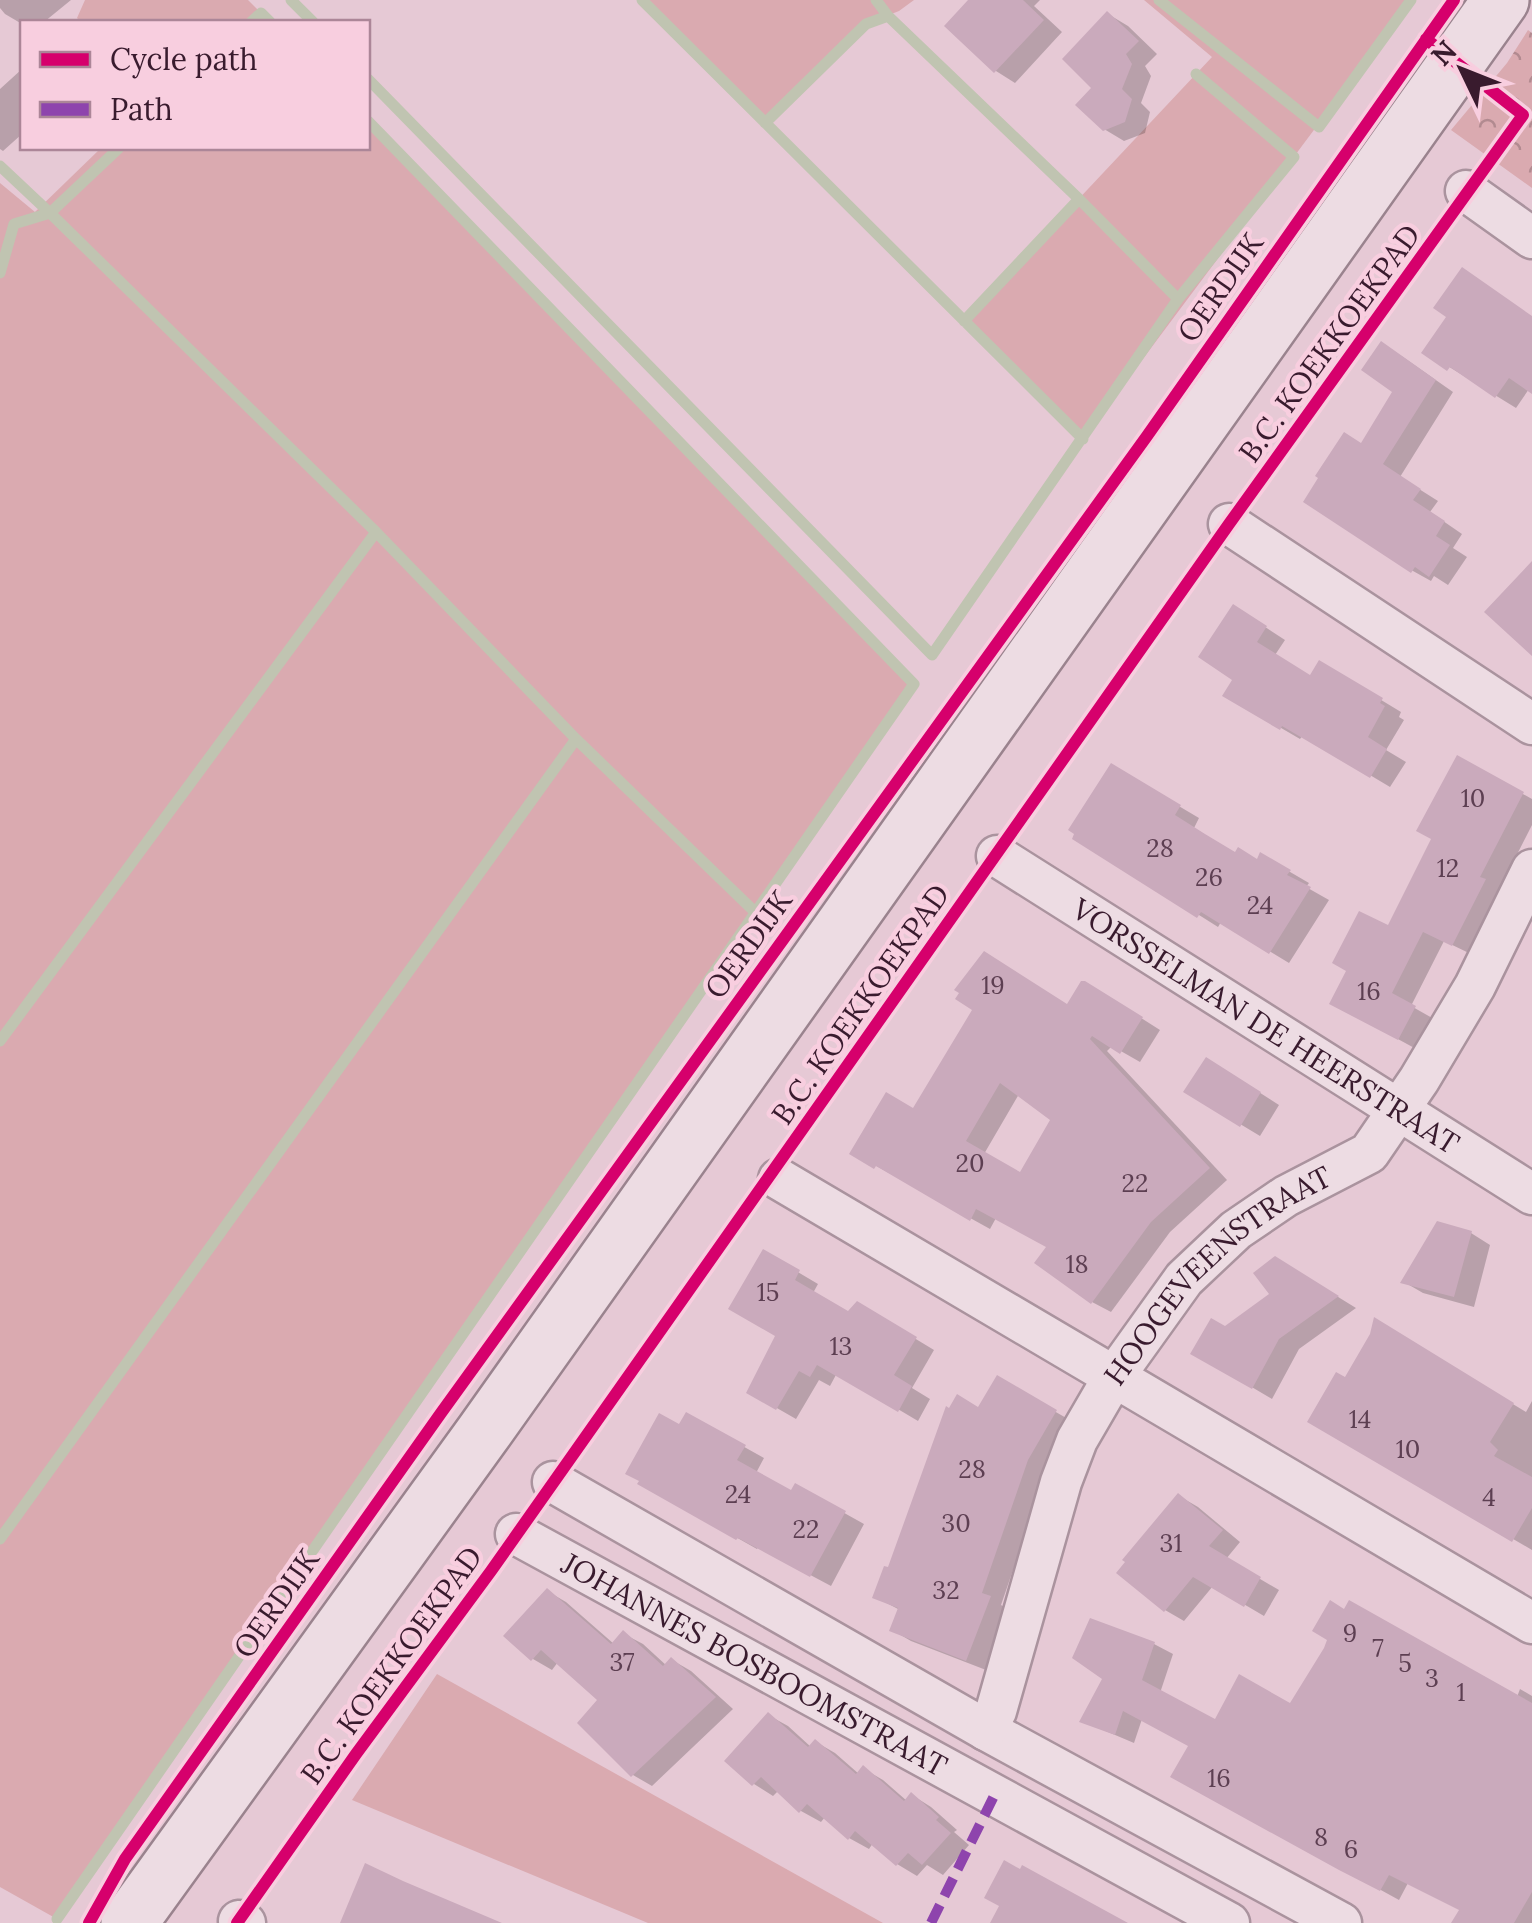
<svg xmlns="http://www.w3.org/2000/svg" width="1532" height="1923" viewBox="0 0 1532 1923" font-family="Lora,serif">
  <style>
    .green { fill: #daaab0 }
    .forest { fill: url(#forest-crowns) }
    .shadow { fill: #0003; fill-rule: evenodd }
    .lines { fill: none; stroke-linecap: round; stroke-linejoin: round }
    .stream { stroke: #c0c4b1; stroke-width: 11 }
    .building { fill: #caaabc; fill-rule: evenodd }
    .street-casing { stroke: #aa939e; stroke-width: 45 }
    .secondary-casing { stroke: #9a838e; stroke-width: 60 }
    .street { stroke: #eddce3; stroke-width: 40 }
    .secondary { stroke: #eddce3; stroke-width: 55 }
    .quiet { stroke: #8e44ad; stroke-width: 10; stroke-dasharray: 20 10; stroke-linecap: butt }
    .cycleway-casing { stroke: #f8cedf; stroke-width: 19 }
    .cycleway { stroke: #d6006c; stroke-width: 12 }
    .labels { text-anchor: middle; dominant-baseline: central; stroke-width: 9; stroke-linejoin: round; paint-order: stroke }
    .number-label { font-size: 25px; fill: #5d3f52 }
    .street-label { font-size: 30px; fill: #391b2e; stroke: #f8cedf }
  </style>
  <defs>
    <pattern id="forest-crowns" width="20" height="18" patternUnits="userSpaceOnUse" patternTransform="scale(2.5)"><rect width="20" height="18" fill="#daaab0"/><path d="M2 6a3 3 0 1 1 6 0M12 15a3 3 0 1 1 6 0" fill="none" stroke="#b28a90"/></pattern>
  </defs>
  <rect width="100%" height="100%" fill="#e6c9d5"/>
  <path class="green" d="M85 0H248L270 22H81L77 18Z
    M642 0H914L899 11 866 24 765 123Z
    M1144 0H1411L1083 439 964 321 1212 57Z
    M368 121 914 684 657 1059 57 1919 0 1887V183L35 212 101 148H368Z
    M437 1674 883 1923H648L352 1800Z"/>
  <path class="forest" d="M1528 30 1532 33V188L1451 130 1507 63Z"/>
  <path class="shadow" d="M0 0H71L44 22 22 24 5 14 0 8Z
    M972 0H1040L1034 6 1062 32 1015 83 996 71 947 26Z
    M1108 14 1128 26 1157 54 1145 66 1151 76 1141 103 1150 112 1145 133 1124 141 1104 129 1095 88Z
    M22 69V134L3 151 0 149V89Z
    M1532 317V391L1529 389 1516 408 1425 352Z
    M1400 355 1453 392 1400 477 1438 501 1430 512 1462 534 1453 548 1467 557 1448 585 1434 576 1431 581 1413 571 1306 501 1362 445 1396 391Z
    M1253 619 1285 640 1275 655 1311 678 1320 663 1401 712 1399 717 1404 720 1386 750 1406 762 1390 787 1303 735 1300 739 1225 695 1236 679Z
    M1458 758 1532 799V825L1499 890 1504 893 1473 955 1444 941 1411 1006 1434 1019 1418 1050 1352 1014 1389 929 1434 839Z
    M1111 766 1199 818 1194 828 1237 855 1258 861 1261 855 1309 883 1306 887 1329 900 1289 963 1221 922 1218 927 1199 915Z
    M1105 995 1160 1030 1140 1062 1112 1046 1107 1051 1227 1180 1170 1232 1111 1312 1092 1302 1049 1247 996 1218 990 1229 853 1153 1068 1006ZM1019 1094 1054 1119 1021 1175 984 1154Z
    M1226 1071 1279 1105 1260 1136 1187 1092Z
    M1471 1233 1490 1245 1474 1307 1423 1293 1404 1282Z
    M764 1252 818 1284 813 1293 849 1314 858 1304 934 1350 912 1388 930 1399 918 1421 837 1373 830 1386 819 1380 796 1419 749 1392 778 1335Z
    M1296 1271 1356 1308 1299 1349 1272 1399 1194 1353 1272 1294Z
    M1376 1321 1526 1412 1532 1401V1550L1310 1421 1346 1380 1372 1335Z
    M998 1379 1075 1423 1047 1471 1001 1605 1009 1610 986 1670 911 1641 892 1630 900 1610 875 1597Z
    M687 1415 764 1458 756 1473 792 1493 796 1486 864 1524 831 1586 758 1547 757 1549 640 1483Z
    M1179 1496 1198 1507 1240 1542 1226 1559 1279 1590 1264 1616 1213 1586 1184 1621 1165 1610Z
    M547 1591 566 1602 614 1644 624 1634 643 1644 667 1666 672 1660 691 1671 733 1709 652 1786 633 1775 601 1700 558 1662 552 1670 533 1659Z
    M1091 1621 1154 1644 1173 1654 1160 1693 1216 1722 1291 1706 1517 1697 1520 1689 1532 1696V1923H1454L1462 1910 1408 1883 1399 1900 1174 1776 1191 1746 1142 1719 1134 1743 1082 1721 1105 1678Z
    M768 1715 788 1726 811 1747 816 1742 835 1753 859 1774 864 1769 883 1780 907 1801 912 1795 931 1807 957 1830 954 1832 969 1845 943 1875 927 1865 917 1876 897 1864 873 1843 869 1849 849 1838 825 1817 821 1822 801 1811 779 1790 773 1796 754 1784Z"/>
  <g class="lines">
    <path class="stream" d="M291 0 313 22
      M642 0 1083 439
      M876 0 888 16
      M1159 0 1319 127 1411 0
      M251 22 261 13 270 22
      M368 79 932 655 1178 299 1294 157 1196 74
      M765 123 866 24 888 16 1079 199
      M0 166 50 213 119 148
      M0 273 14 224 50 213 376 532 576 739 755 912
      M964 321 1079 199 1178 299
      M0 1041 376 532
      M0 1539 576 739
      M57 1919 914 684 368 121"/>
  </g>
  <path class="building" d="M968 0H1023L1044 20 994 73 944 26Z
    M1107 11 1139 41 1126 54 1132 64 1122 89 1132 99 1125 122 1103 131 1075 105 1091 88 1062 59Z
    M1462 267 1532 316V394L1509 378 1495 398 1450 367 1447 371 1421 353 1446 317 1433 308Z
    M1381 341 1436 380 1383 464 1421 489 1413 500 1445 521 1436 536 1450 545 1429 577 1415 567 1411 573 1303 502 1318 478 1315 476 1344 432 1361 443 1392 392 1361 370Z
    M1532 561V656L1484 612Z
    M1233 604 1267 626 1257 642 1310 675 1319 660 1383 698 1380 703 1385 706 1368 737 1387 749 1370 778 1282 726 1280 730 1222 696 1232 680 1198 657Z
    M1457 755 1524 792 1480 877 1486 879 1452 946 1423 932 1392 993 1416 1006 1398 1040 1329 1004 1346 971 1332 963 1359 911 1388 925 1431 839 1416 831Z
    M1111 763 1181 805 1175 815 1205 834 1235 852 1238 847 1257 859 1260 852 1291 870 1287 875 1311 887 1269 954 1201 912 1197 918 1072 839 1074 834 1068 830Z
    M984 951 1067 1004 1081 981H1085L1143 1017 1120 1054 1092 1036 1090 1039 1210 1168 1151 1222 1091 1304 1034 1263 1046 1247 976 1209 970 1221 876 1166 874 1169 849 1154 886 1092 913 1108 972 1010 955 999 959 993 954 990ZM1000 1083 1050 1120 1020 1172 966 1141Z
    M1206 1057 1261 1092 1240 1127 1183 1092Z
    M1437 1221 1472 1231 1454 1297 1400 1283Z
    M763 1249 800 1270 795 1280 848 1311 857 1301 917 1337 894 1375 912 1386 898 1412 817 1365 810 1377 799 1371 776 1410 746 1393 775 1336 728 1309Z
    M1275 1256 1339 1296 1279 1339 1252 1389 1190 1354 1211 1318 1225 1326 1269 1294 1253 1273Z
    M1374 1317 1514 1403 1490 1442 1498 1450 1494 1456 1532 1477V1508L1512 1542 1307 1422 1336 1372 1345 1377 1370 1334Z
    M997 1375 1057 1410 1028 1460 982 1593 991 1596 966 1661 889 1631 898 1608 872 1598 884 1566 888 1567 946 1406 949 1408 957 1394 978 1407Z
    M686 1412 746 1445 737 1460 791 1490 795 1483 846 1511 810 1577 738 1538 736 1540 637 1484 639 1481 625 1474 659 1413 679 1424Z
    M1178 1493 1223 1530 1209 1546 1261 1577 1244 1607 1193 1577 1164 1612 1116 1573 1125 1562 1122 1560Z
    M547 1588 611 1644 623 1630 663 1666 671 1657 716 1697 631 1777 577 1723 597 1700 541 1650 531 1661 503 1636Z
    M1330 1600 1344 1609 1349 1600 1532 1703V1892L1514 1923H1451L1459 1910 1389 1875 1380 1891 1339 1870 1170 1777 1188 1746 1123 1711 1115 1735 1079 1722 1102 1679 1072 1658 1090 1618 1155 1642 1142 1680 1215 1719 1239 1674 1290 1703 1324 1648 1327 1640 1312 1631Z
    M768 1712 808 1747 815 1739 856 1774 863 1765 904 1801 911 1792 939 1817 936 1820 951 1833 922 1865 908 1853 896 1866 855 1831 848 1840 807 1804 799 1813 761 1777 752 1786 724 1761Z
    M1004 1860 1020 1869 1022 1865 1128 1923H990L999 1906 984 1898Z
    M365 1863 403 1881 502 1923H340Z"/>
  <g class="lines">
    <g class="street-casing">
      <g id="street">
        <path d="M1466 191 1532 238"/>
        <path d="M1229 524 1532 724"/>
        <path id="s1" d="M997 856 1532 1194"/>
        <path d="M779 1179 1532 1623"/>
        <path d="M553 1482 986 1730 1341 1923"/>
        <path id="s2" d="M516 1534 1229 1923"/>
        <path id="s3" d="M986 1730 996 1711 1061 1482 1077 1440 1113 1378 1184 1279 1236 1230 1286 1196 1369 1153 1419 1080 1475 986 1532 870"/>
        <path d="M239 1921 245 1923"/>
      </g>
    </g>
    <g class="secondary-casing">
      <path id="secondary" d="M129 1923 484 1432 1501 0"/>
    </g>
    <use href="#street" class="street"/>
    <use href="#secondary" class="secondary"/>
    <path class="quiet" d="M931 1923 995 1794"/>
    <g class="cycleway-casing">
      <path id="cycleway" d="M89 1923 125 1859 441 1413 1147 436 1454 0
        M237 1923 356 1754 491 1571 1229 524 1523 115 1426 39"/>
    </g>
    <use href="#cycleway" class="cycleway"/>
  </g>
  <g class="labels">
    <g class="number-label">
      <text x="1473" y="798">10</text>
      <text x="1160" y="848">28</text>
      <text x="1448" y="868">12</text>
      <text x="1209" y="877">26</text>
      <text x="1260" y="905">24</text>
      <text x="993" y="985">19</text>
      <text x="1369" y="991">16</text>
      <text x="970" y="1163">20</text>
      <text x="1135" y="1183">22</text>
      <text x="1077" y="1264">18</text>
      <text x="768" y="1292">15</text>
      <text x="841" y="1346">13</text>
      <text x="1360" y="1419">14</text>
      <text x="1408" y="1449">10</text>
      <text x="972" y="1469">28</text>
      <text x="738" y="1494">24</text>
      <text x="1489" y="1497">4</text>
      <text x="956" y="1523">30</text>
      <text x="806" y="1529">22</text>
      <text x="1171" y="1543">31</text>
      <text x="946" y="1590">32</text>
      <text x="1350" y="1633">9</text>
      <text x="1378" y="1648">7</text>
      <text x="622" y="1662">37</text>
      <text x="1405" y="1663">5</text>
      <text x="1432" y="1678">3</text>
      <text x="1461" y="1692">1</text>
      <text x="1219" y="1778">16</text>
      <text x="1321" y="1837">8</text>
      <text x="1351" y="1849">6</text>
    </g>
    <g class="street-label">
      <text transform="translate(1220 287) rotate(-55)">OERDIJK</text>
      <text transform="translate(1329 343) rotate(-54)">B.C. KOEKKOEKPAD</text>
      <text transform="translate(748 944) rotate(-54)">OERDIJK</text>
      <text transform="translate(860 1004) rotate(-55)">B.C. KOEKKOEKPAD</text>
      <text stroke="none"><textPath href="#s1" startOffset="318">VORSSELMAN DE HEERSTRAAT</textPath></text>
      <text stroke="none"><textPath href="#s3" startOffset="525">HOOGEVEENSTRAAT</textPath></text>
      <text transform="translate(276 1603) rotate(-55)">OERDIJK</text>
      <text stroke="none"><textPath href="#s2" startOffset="272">JOHANNES BOSBOOMSTRAAT</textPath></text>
      <text transform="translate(391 1665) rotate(-54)">B.C. KOEKKOEKPAD</text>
    </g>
  </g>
  <rect x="20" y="20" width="350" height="130" fill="#f8cedf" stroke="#ac8698" stroke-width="2.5"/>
  <rect x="40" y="52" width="50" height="15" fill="#d6006c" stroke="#ac8698" stroke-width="2.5"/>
  <text x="110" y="70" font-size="30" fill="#391b2e">Cycle path</text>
  <rect x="40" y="102" width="50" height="15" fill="#8e44ad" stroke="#ac8698" stroke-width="2.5"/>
  <text x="110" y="120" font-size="30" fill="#391b2e">Path</text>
  <g transform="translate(1462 70) rotate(313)" stroke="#f8cedf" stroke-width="8" paint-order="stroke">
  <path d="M0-8L18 38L0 25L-18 38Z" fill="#391b2e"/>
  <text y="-15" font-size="28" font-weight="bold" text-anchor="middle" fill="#391b2e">N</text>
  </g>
</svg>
